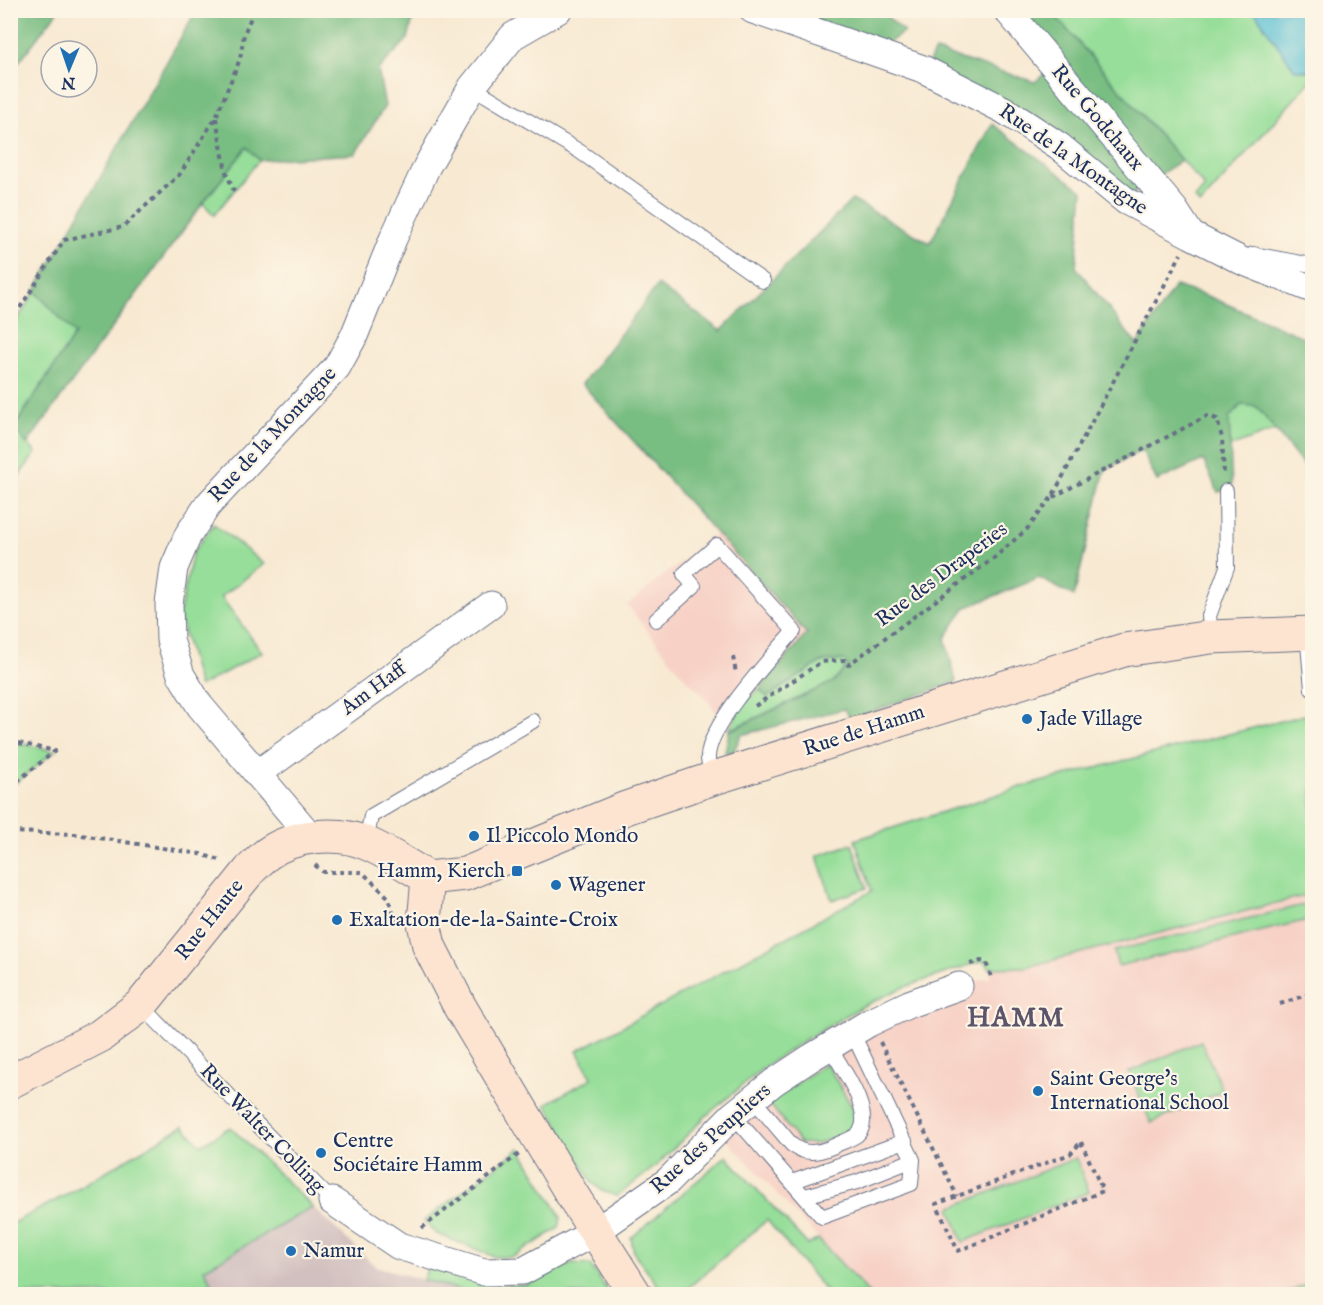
<svg xmlns="http://www.w3.org/2000/svg" width="1323" height="1305" viewBox="0 0 1323 1305" font-family="'IM FELL English',serif">
  <style>
    .built { fill: #f7d1c6 }
    .industrial { fill: #d2bfbf }
    .green { fill: #96de99; stroke: #58867c; stroke-width: 1.5 }
    .forest { fill: #78bd81; stroke: #4a7670; stroke-width: 1.5 }
    .water { fill: #57bfd4; stroke: #397799; stroke-width: 1.5 }
    .lines { fill: none; stroke-linecap: round; stroke-linejoin: round }
    .lane-casing { stroke: #687087; stroke-width: 16 }
    .street-casing { stroke: #687087; stroke-width: 29 }
    .secondary-casing { stroke: #687087; stroke-width: 35 }
    .path { stroke: #687087; stroke-width: 4; stroke-dasharray: 4.5 4.5; stroke-linecap: butt }
    .lane { stroke: #fff; stroke-width: 14 }
    .street { stroke: #fff; stroke-width: 27 }
    .secondary { stroke: #fde4d1; stroke-width: 33 }
    .poi-dot { fill: #1f6fb2; stroke: #fcf5e5; stroke-width: 2 }
    .labels { text-anchor: middle; dominant-baseline: central; stroke-width: 4.5; stroke-linejoin: round; paint-order: stroke }
    .street-label { font-size: 21px; fill: #1b2f5e; stroke: #fcf5e5 }
    .poi-label { font-size: 21px; fill: #1b2f5e; stroke: #fcf5e5; text-anchor: start }
    .district-label { font-size: 27px; font-weight: bold; letter-spacing: 1.5px; fill: #5c546a; stroke: #fcf5e5 }
  </style>
  <rect width="100%" height="100%" fill="#fcf5e5"/>
  <filter id="ink" filterUnits="userSpaceOnUse"><feTurbulence type="fractalNoise" baseFrequency=".0167" numOctaves="2"/><feDisplacementMap in="SourceGraphic" scale="12" xChannelSelector="R" yChannelSelector="G"/><feConvolveMatrix kernelMatrix="1 2 1 2 8 2 1 2 1" color-interpolation-filters="sRGB"/></filter>
  <filter id="wash" filterUnits="userSpaceOnUse"><feTurbulence type="fractalNoise" baseFrequency=".008" numOctaves="4" result="noise"/><feDisplacementMap in="SourceGraphic" scale="24" xChannelSelector="R" yChannelSelector="G"/><feGaussianBlur stdDeviation="1.35" result="paint"/><feColorMatrix in="noise" values="0 0 0 0 0 0 0 0 0 0 0 0 0 0 0 0 0 1.4 0 .05"/><feComposite in="paint" operator="in"/></filter>
  <g filter="url(#wash)">
    <rect width="100%" height="100%" fill="#f8e9d2"/>
    <path class="built" d="M716 534 807 634 759 689 742 704 729 731 707 700 681 673 627 605Z
      M1312 895V1294H870L718 1130 733 1115 959 986 991 977 989 968 1026 967Z"/>
    <path class="industrial" d="M313 1207 375 1266 473 1294H209L216 1291 204 1269Z"/>
    <path class="green" d="M1051 11H1254L1295 70 1310 71 1312 79 1200 205 1195 199 1205 187Z
      M247 146 259 160 214 215 203 203Z
      M35 291 75 334 14 427 36 453 11 486V330Z
      M1241 405 1256 406 1276 430 1230 447 1229 418Z
      M214 524 264 564 221 597 262 652 199 687 179 615 193 552Z
      M845 660 848 665 833 682 729 730 742 704 759 689 767 697 821 662Z
      M1304 715 1312 720V894L1026 967 989 968 986 962 981 961 902 988 861 1007 803 1041 763 1068 706 1116 656 1166 617 1196 602 1191 592 1182 546 1104 592 1078 577 1051 872 891 855 840 1021 787Z
      M11 741 55 751 11 787 10 741Z
      M852 844 867 888 832 900 817 856Z
      M1312 903V919L1118 966 1114 951Z
      M1201 1041 1223 1091 1151 1123 1129 1072Z
      M826 1063 857 1115 853 1130 817 1144 800 1143 769 1103Z
      M183 1126 201 1145 230 1127 313 1207 204 1269 216 1291 209 1294H11V1224L66 1195Z
      M520 1148 561 1217 559 1228 513 1257H495L435 1233 424 1221Z
      M726 1156 808 1245 818 1239 870 1294H828L767 1220 681 1294H664L634 1253 631 1238Z
      M1076 1158 1089 1192 963 1242 950 1208Z
      M571 1264 590 1265 610 1294H473L423 1280 428 1266 492 1286 526 1285Z
      M1312 1282V1294H1284Z"/>
    <path class="forest" d="M11 10 58 11 11 72 10 11Z
      M196 11H421L413 18 408 39 378 70 385 106 355 154 259 160 247 147 203 203 27 444 14 428 75 334 35 291Z
      M786 11H881L904 32 887 44Z
      M1007 11H1051L1181 160 1131 195 929 62 935 51 1035 82 1053 66Z
      M992 124 1083 191 1076 267 1137 345 1175 286 1210 297 1312 341V476L1256 406 1241 405 1229 418 1232 488 1218 492 1203 460 1157 481 1142 450 1105 470 1074 596 1039 578 965 608 945 638 956 682 851 719 844 709 741 735 733 753 725 752 729 731 833 682 848 665 844 660 821 662 767 697 759 689 807 634 582 384 658 285 721 331 852 200 930 243Z"/>
    <path class="water" d="M1254 11H1312V74L1310 71 1295 70Z"/>
  </g>
  <g filter="url(#ink)">
    <g class="lines">
      <g class="lane-casing">
        <path id="lane" d="M472 87 579 151 763 281
          M1253 254 1312 265
          M656 620 694 586 684 574 717 545 794 631C771 658 710 722 708 756 707 763 712 772 714 778
          M1307 633 1312 689
          M1211 637 1209 616 1227 567 1226 491
          M366 843 371 816 533 721
          M141 1005 332 1201
          M753 1099 792 1145C805 1155 817 1153 832 1147 839 1143 850 1140 857 1135 878 1116 839 1064 829 1046
          M733 1115 822 1217 911 1184 913 1160 852 1032
          M792 1182 905 1141
          M805 1196 857 1182 913 1160"/>
      </g>
      <g class="street-casing">
        <path id="street" d="M753 10 923 69 1004 110 1059 146 1126 201 1191 235
          M1007 10 1174 209 1191 235 1242 261 1312 289
          M257 774 491 605
          M311 837 200 706 181 675 170 640 169 604 174 568 188 535 208 505 337 367 354 336 393 239 427 166 472 87 513 36 558 10
          M332 1201 399 1246 484 1272 523 1271 595 1232 668 1181 733 1115 774 1082 812 1057 869 1023 909 1004 959 986"/>
      </g>
      <g class="secondary-casing">
        <path id="secondary" d="M428 878 465 874 626 808 714 778 1124 650 1211 637 1312 633
          M428 878 424 923 429 946 460 1007 571 1193 635 1294
          M10 1082 100 1036 141 1005 250 870C255 865 261 859 267 854 293 835 338 830 368 844 389 853 408 866 428 878"/>
      </g>
      <path class="path" d="M216 118 226 172 234 191
        M10 323 64 240 123 227 180 174 216 117 240 59 244 34 254 10
        M1053 497 1207 416 1217 419 1222 438 1224 475
        M733 657 736 673
        M755 706 821 662 845 660 848 665 994 558 1028 528 1052 497 1181 254
        M10 741 55 751 10 787
        M10 832 75 834 200 854 223 861
        M315 865 323 872H362L388 897 396 922
        M970 964 981 961 986 962 991 977
        M1280 1004 1312 993
        M880 1042 957 1196
        M1081 1142 1103 1191 958 1251 936 1204 1070 1154Z
        M422 1228 519 1154"/>
      <use href="#lane" class="lane"/>
      <use href="#street" class="street"/>
      <use href="#secondary" class="secondary"/>
    </g>
  </g>
  <g class="poi-dot">
    <circle cx="1027" cy="719" r="6"/>
    <circle cx="474" cy="836" r="6"/>
    <rect x="511" y="865" width="12" height="12" rx="3"/>
    <circle cx="556" cy="885" r="6"/>
    <circle cx="337" cy="920" r="6"/>
    <circle cx="1038" cy="1091" r="6"/>
    <circle cx="321" cy="1153" r="6"/>
    <circle cx="291" cy="1251" r="6"/>
  </g>
  <g class="labels">
    <g class="street-label">
      <text transform="translate(1097 118) rotate(50)">Rue Godchaux</text>
      <text transform="translate(1073 160) rotate(35)">Rue de la Montagne</text>
      <text transform="translate(273 435) rotate(-47)">Rue de la Montagne</text>
      <text transform="translate(942 575) rotate(-37)">Rue des Draperies</text>
      <text transform="translate(374 689) rotate(-36)">Am Haff</text>
      <text transform="translate(864 731) rotate(-18)">Rue de Hamm</text>
      <text transform="translate(210 920) rotate(-52)">Rue Haute</text>
      <text transform="translate(262 1129) rotate(46)">Rue Walter Colling</text>
      <text transform="translate(711 1139) rotate(-42)">Rue des Peupliers</text>
    </g>
    <g class="poi-label">
      <text x="1039" y="719">Jade Village</text>
      <text x="486" y="836">Il Piccolo Mondo</text>
      <text x="505" y="871" text-anchor="end">Hamm, Kierch</text>
      <text x="568" y="885">Wagener</text>
      <text x="349" y="920">Exaltation-de-la-Sainte-Croix</text>
      <text x="1050" y="1079">Saint George's<tspan x="1050" dy="24">International School</tspan></text>
      <text x="333" y="1141">Centre<tspan x="333" dy="24">Sociétaire Hamm</tspan></text>
      <text x="303" y="1251">Namur</text>
    </g>
    <g class="district-label">
      <text x="1016" y="1019">HAMM</text>
    </g>
  </g>
  <rect width="1323" height="1305" fill="none" stroke="#fcf5e5" stroke-width="36"/>
  <g transform="translate(69 69) rotate(182)"><circle r="28" fill="#fcf5e5" stroke="#a2a6af" stroke-width="1.5"/>
  <path d="M0-4.5L10 22L0 15L-10 22Z" fill="#1f6fb2"/>
  <text y="-9" font-size="16" font-weight="bold" text-anchor="middle" fill="#1b2f5e">N</text>
  </g>
</svg>
